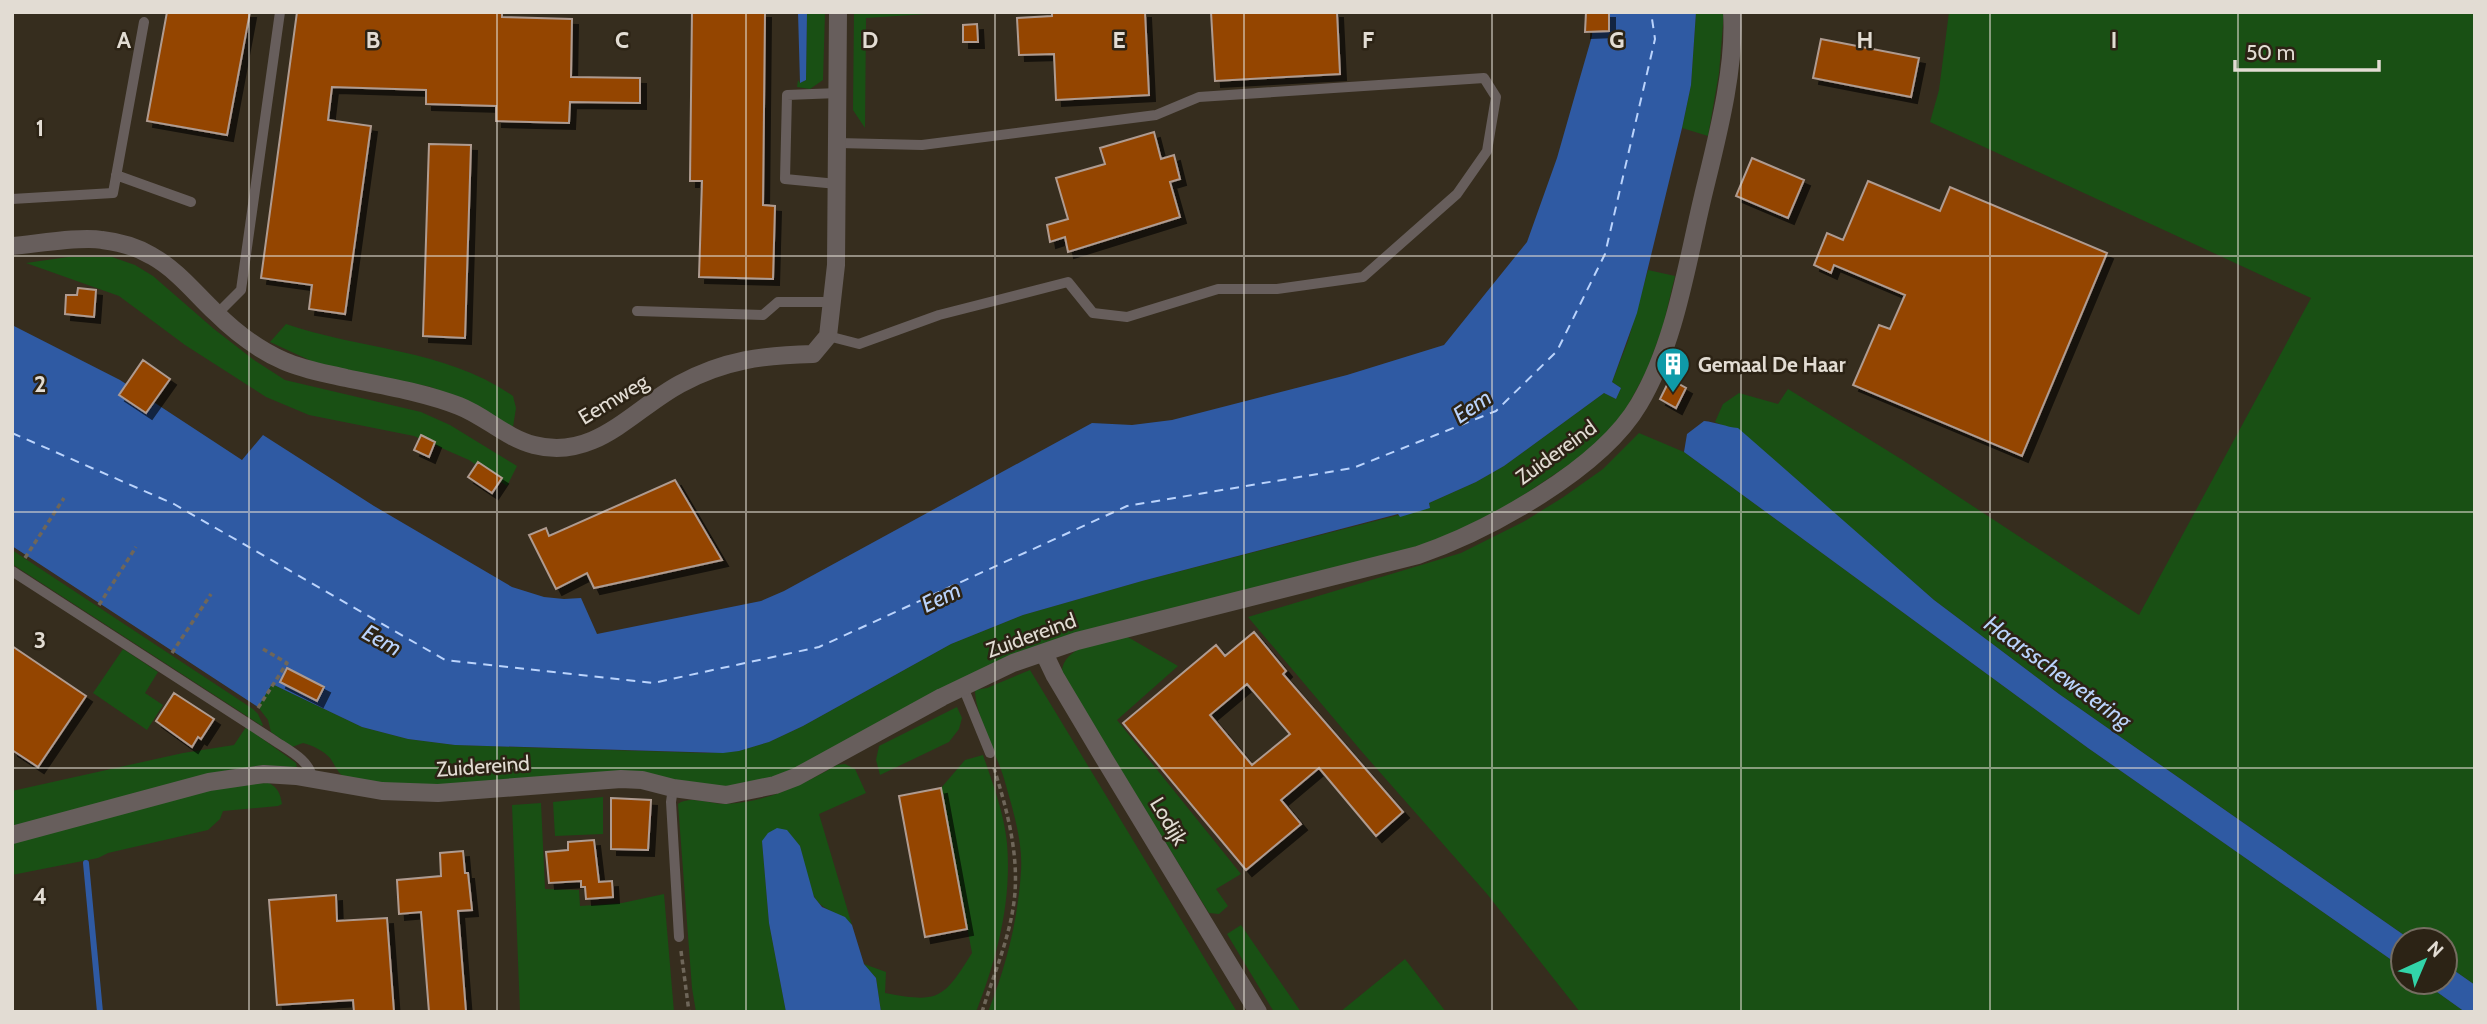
<svg xmlns="http://www.w3.org/2000/svg" width="2487" height="1024" viewBox="0 0 2487 1024" font-family="Cabin,sans-serif">
  <style>
    .green { fill: #195014 }
    .water { fill: #2f5aa3 }
    .lines { fill: none; stroke-linecap: round; stroke-linejoin: round }
    .stream { stroke: #2f5aa3; stroke-width: 6 }
    .ferry { stroke: #bad3fc; stroke-width: 2; stroke-dasharray: 9 7; stroke-linecap: butt }
    .building { fill: #944500; stroke: #af9b90; stroke-width: 2; fill-rule: evenodd; filter: url(#shadow) }
    .path { stroke: #6e6659; stroke-width: 3.5; stroke-dasharray: 5 3.5; stroke-linecap: butt }
    .service { stroke: #675e5c; stroke-width: 10 }
    .minor { stroke: #675e5c; stroke-width: 18 }
    .grid { fill: none; stroke: #e2dcd3; stroke-width: 2; stroke-opacity: 0.55 }
    .labels { text-anchor: middle; dominant-baseline: central; stroke-width: 5; stroke-linejoin: round; paint-order: stroke }
    .poi-label { font-size: 21px; font-weight: bold; fill: #e2dcd3; stroke: #2c2315; text-anchor: start }
    .street-label { font-size: 21px; fill: #e2dcd3; stroke: #2c2315 }
    .water-label { font-size: 23px; font-style: italic; fill: #bad3fc; stroke: #2c2315 }
    .grid-label { font-size: 23px; text-anchor: middle; font-weight: bold; fill: #e2dcd3; stroke: #2c2315; stroke-width: 5; stroke-linejoin: round; paint-order: stroke }
  </style>
  <defs>
    <filter id="shadow"><feDropShadow dx="6" dy="6" stdDeviation="0" flood-color="#0009"/></filter>
  </defs>
  <rect width="100%" height="100%" fill="#362d1e"/>
  <path class="green" d="M807 12H825L823 80 810 89 797 87 798 80 800 83 806 80Z
    M854 12H958L866 18 865 128 853 110Z
    M1696 12H1724L1719 73 1708 136 1682 128 1691 85Z
    M1949 12H2475V985L2445 964V940H2411L2059 694 1934 600 1840 519 1729 428 1715 422 1723 404 1739 393 1778 404 1788 389 1901 459 2139 615 2311 298 1930 122 1939 90Z
    M68 257H112L135 265 153 276 214 329 254 360 285 380 421 412 450 425 517 466 507 486 469 460 414 436 309 415 266 397 185 345 119 296 26 263Z
    M1648 270 1675 276 1663 326 1647 370 1619 422 1582 456 1501 510 1428 544 1083 633 804 765 764 781 723 787 384 784 344 777C337 772 335 765 330 758 324 751 312 745 303 743L292 747 271 732 268 720 258 707 272 684 362 727 408 739 455 745 706 753 739 751 769 742 803 726 951 644 1023 615 1142 581 1430 507 1429 503 1476 482 1504 466 1604 393 1616 399 1621 388 1612 382 1628 341Z
    M286 324C361 350 446 349 513 396L516 408 513 427 431 387 320 365 270 342Z
    M1639 433 1684 452 2088 748 2403 968V982H2423L2465 1012H1580L1487 894 1363 753 1248 617 1461 553 1523 522 1562 498 1603 469Z
    M12 550 253 709 258 714 263 725 262 726 12 564Z
    M1126 636 1178 666 1117 720 1241 874 1216 889 1228 906 1219 914 1209 913 1062 675C1060 645 1104 642 1126 636Z
    M123 649 158 672 145 693 163 705 147 730 93 693Z
    M1030 670 1237 1012H988C1006 967 1018 920 1021 871 1023 842 1013 810 1005 782 998 756 975 715 975 690L987 688Z
    M957 707 962 718 959 729 949 742 880 775 876 760 879 746Z
    M246 727 296 763 297 768C234 760 171 785 112 802 79 812 45 820 12 829V791L183 753 234 745Z
    M983 755C993 784 1004 813 1007 843 1012 902 997 958 976 1012H881L876 978 864 964 886 972 885 993C938 1003 943 1000 972 953L941 788 965 760Z
    M845 764 855 769 866 793 819 814 852 925C844 915 834 914 824 907 807 897 805 864 800 846L762 841 769 923 786 1012H696L692 988 678 804C689 795 711 804 725 804 765 803 804 784 837 765Z
    M269 783C278 788 280 793 282 804L278 806 223 811 220 819 208 830 108 853 98 858 12 875V843L232 784Z
    M603 797V834L555 836 553 802Z
    M541 803 545 889 579 890 580 906 622 903 664 894 674 1012H520L512 805Z
    M1241 925 1301 1012H1274L1227 934Z
    M1405 959 1446 1012H1340Z"/>
  <path class="water" d="M798 12H807L806 80 800 83Z
    M1593 12H1696L1691 85 1682 128 1637 313 1612 382 1621 388 1616 399 1604 393 1504 466 1476 482 1429 503 1430 508 1400 517 1398 514 1142 581 1023 615 951 644 803 726 769 742 739 751 723 753 455 745 408 739 362 727 272 684 258 707 12 546V325L120 380 242 460 263 435 374 506 512 587 544 597 564 599 581 598 597 634 761 601 784 591 1092 423 1132 425 1172 420 1347 375 1444 345 1527 242 1557 158 1579 81 1592 36Z
    M1704 421C1716 422 1726 427 1738 428L1934 600 2059 694 2411 940H2403V968L2088 748 1684 452 1687 434Z
    M777 828 787 830 800 846 814 897 822 907 845 917 852 925 864 964 876 978 881 1012H786L769 923 762 841 768 833Z
    M2445 964 2475 985V1012H2465L2423 982H2445Z"/>
  <g class="lines">
    <path class="stream" d="M86 863 100 1012"/>
    <path class="ferry" d="M12 433 174 504 445 660 653 683 819 647 1127 506 1353 468 1496 411 1557 351 1605 254 1655 39 1651 12"/>
  </g>
  <path class="building" d="M167 12H250L227 135 147 121Z
    M297 12H502V17L572 19 571 77 640 78V103L570 102 569 123 496 121V106L426 104V90L332 87 328 120 371 126 345 314 309 309 312 285 261 278Z
    M692 12H765L763 205 775 206 773 279 699 277 702 181H690Z
    M1052 12H1145L1149 95 1056 100 1054 54 1019 55 1017 18 1052 16Z
    M1211 12H1337L1340 74 1215 81Z
    M1586 12H1609V31L1585 32Z
    M977 24 978 42H963V25Z
    M1821 39 1919 58 1911 97 1813 78Z
    M1154 132 1161 159 1174 155 1180 179 1170 182 1180 217 1068 252 1065 237 1050 242 1047 225 1068 219 1056 178 1105 164 1100 148Z
    M429 144 471 145 465 338 423 336Z
    M1752 158 1804 180 1788 218 1736 196Z
    M1868 181 1940 211 1950 187 2107 253 2022 456 1853 385 1879 325 1890 329 1905 295 1834 265 1831 273 1814 265 1827 233 1843 240Z
    M78 288 96 290 94 317 65 314 66 295H77Z
    M143 360 170 379 146 413 119 395Z
    M1670 379 1686 388 1676 408 1660 399Z
    M421 435 435 442 429 457 414 450Z
    M478 462 502 478 492 493 468 477Z
    M675 480 722 560 594 588 587 573 556 589 529 535 546 528 549 536Z
    M1254 632 1286 671 1283 674 1403 812 1376 836 1319 768 1281 800 1301 824 1246 870 1123 723 1216 645 1225 656ZM1247 684 1290 734 1252 765 1210 715Z
    M12 646 86 696 38 767 12 750Z
    M287 668 324 687 317 701 280 682Z
    M174 693 214 719 201 739 198 737 192 747 156 721Z
    M941 788 967 929 925 937 899 796Z
    M611 798 651 800 648 850 611 849Z
    M594 840 599 882 612 881 613 897 586 899 585 887H581V881L549 883 546 852 568 850V842Z
    M463 851 465 873H468L472 910 458 911 466 1012H429L421 912 399 914 397 880 441 876 440 853Z
    M336 895 337 921 387 918 394 1012H354L353 1000 277 1005 269 900Z"/>
  <g class="lines">
    <path class="path" d="M25 558 64 498
      M99 605 136 547
      M172 653 211 594
      M258 708 287 663 263 649
      M681 951 689 1012
      M982 1012C994 973 1012 933 1015 892 1018 849 1006 806 993 765"/>
    <path class="service" d="M116 175 191 202
      M837 184 785 179 787 95 838 93
      M12 199 113 193 144 22
      M637 311 763 315 778 302H832
      M217 314 241 290 280 12
      M828 336 859 344 939 315 1068 282 1093 313 1127 317 1218 289H1277L1363 277 1457 194 1487 151 1496 97 1484 78 1199 97 1156 115 922 145 838 143
      M12 571 272 739C286 749 311 760 312 779
      M963 687 990 753
      M673 788 671 802 679 937"/>
    <path class="minor" d="M12 246C36 244 81 236 102 240 120 242 137 247 152 256 177 270 195 293 215 312 235 332 259 350 284 361 304 370 325 373 346 378 384 386 423 392 459 406 485 416 506 438 534 445 595 461 632 410 680 384 724 360 764 355 813 354L828 336 836 265 838 12
      M1044 653 1055 676 1105 760 1258 1012
      M12 835 209 782 264 774 296 776 382 791 438 793 621 779 642 780 673 788 726 795 775 785 796 777 942 697 1013 663 1077 641 1418 555C1488 531 1601 469 1639 404 1675 344 1687 263 1703 196 1716 142 1736 68 1732 12"/>
  </g>
  <path class="grid" d="M249 12V1012M497 12V1012M746 12V1012M995 12V1012M1244 12V1012M1492 12V1012M1741 12V1012M1990 12V1012M2238 12V1012M12 256H2475M12 512H2475M12 768H2475"/>
  <defs>
    <g id="building-pin" transform="scale(1.75)"><path d="M0 17L-7.5 6A9.5 9.5 0 1 1 7.5 6Z" fill="#0f9aa8" stroke="#2c2315"/><path d="M-4-6H4V6H1V3H-1V6H-4ZM-2.5-4.3h1.7v1.8h-1.7ZM.8-4.3h1.7v1.8H.8ZM-2.5-1h1.7V.8h-1.7ZM.8-1h1.7V.8H.8Z" fill="#fff"/></g>
  </defs>
  <g fill-rule="evenodd">
    <use href="#building-pin" x="1673" y="364"/>
  </g>
  <g class="labels">
    <g class="poi-label">
      <text x="1698" y="364">Gemaal De Haar</text>
    </g>
    <g class="street-label">
      <text transform="translate(613 399) rotate(-31)">Eemweg</text>
      <text transform="translate(1556 452) rotate(-36)">Zuidereind</text>
      <text transform="translate(1031 635) rotate(-20)">Zuidereind</text>
      <text transform="translate(483 766) rotate(-4)">Zuidereind</text>
      <text transform="translate(1169 821) rotate(59)">Lodijk</text>
    </g>
    <g class="water-label">
      <text transform="translate(1472 406) rotate(-34)">Eem</text>
      <text transform="translate(941 597) rotate(-26)">Eem</text>
      <text transform="translate(382 640) rotate(29)">Eem</text>
      <text transform="translate(2058 672) rotate(36)">Haarsschewetering</text>
    </g>
  </g>
  <g class="grid-label">
    <text x="124" y="48">A</text>
    <text x="373" y="48">B</text>
    <text x="622" y="48">C</text>
    <text x="870" y="48">D</text>
    <text x="1119" y="48">E</text>
    <text x="1368" y="48">F</text>
    <text x="1617" y="48">G</text>
    <text x="1865" y="48">H</text>
    <text x="2114" y="48">I</text>
    <text x="40" y="136">1</text>
    <text x="40" y="392">2</text>
    <text x="40" y="648">3</text>
    <text x="40" y="904">4</text>
  </g>
  <rect width="2487" height="1024" fill="none" stroke="#e2dcd3" stroke-width="28"/>
  <g transform="translate(2424 961) rotate(44)"><circle r="33" fill="#2c2315" stroke="#756d61" stroke-width="2"/>
  <path d="M0-5L12 26L0 18L-12 26Z" fill="#32d4a9"/>
  <text y="-10" font-size="19" font-weight="bold" text-anchor="middle" fill="#e2dcd3">N</text>
  </g>
  <path d="M2235 60v10h144v-10" fill="none" stroke="#e2dcd3" stroke-width="3.5"/>
  <text x="2246" y="60" font-size="21" fill="#e2dcd3" stroke="#2c2315" stroke-width="5" paint-order="stroke">50 m</text>
</svg>
